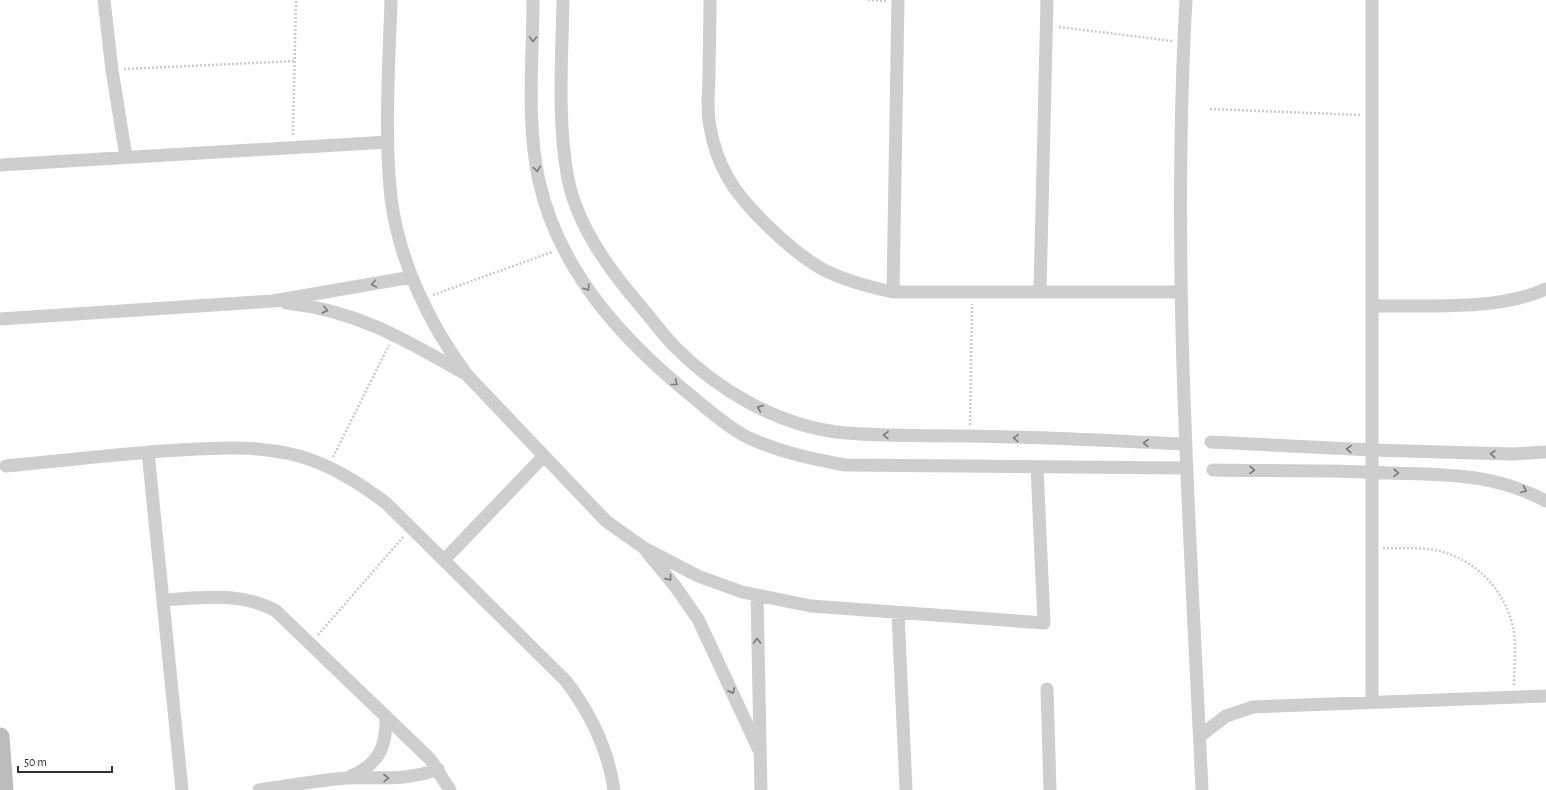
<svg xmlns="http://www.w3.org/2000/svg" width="1546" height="790" viewBox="0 0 1546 790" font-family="'Alegreya Sans',sans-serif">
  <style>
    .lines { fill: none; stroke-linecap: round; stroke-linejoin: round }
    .path { stroke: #cbcbcb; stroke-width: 2.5; stroke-dasharray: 2 2; stroke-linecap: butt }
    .street { stroke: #cecece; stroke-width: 13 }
    .secondary { stroke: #bbb; stroke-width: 19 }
    .oneway { stroke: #787878 }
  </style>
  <rect width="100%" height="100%" fill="#fff"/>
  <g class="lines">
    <path class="path" d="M868 0 887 1
      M1059 27 1173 41
      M124 69 295 61
      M1210 109 1361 115
      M293 135 296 0
      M433 295 552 252
      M970 425 972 304
      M333 457 389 345
      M1383 548C1399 549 1418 547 1435 550 1474 558 1504 588 1513 627 1517 646 1514 667 1514 686
      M318 635 404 536"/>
    <path class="street" d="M104 0 112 70 126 157
      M391 0C389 65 384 133 391 198 399 261 429 324 467 375L606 521 644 548 698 576 742 592 811 606 1044 623 1037 467
      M533 0C533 59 526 122 539 181 559 271 623 341 694 398 711 412 729 428 749 438 780 452 812 459 845 465L1186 468
      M563 0C562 59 557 121 568 179 578 228 611 272 643 309 654 322 664 336 676 348 718 390 776 424 836 432 880 437 925 435 969 436 1041 437 1113 441 1185 444
      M710 0C710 26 709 53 709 79 708 94 707 112 710 127 713 144 718 160 727 176 743 206 794 254 824 270 846 281 869 287 893 292H1181
      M1186 0C1171 264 1190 527 1202 790
      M1372 0V702
      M0 165 388 142
      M893 292 898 0
      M1040 292 1047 0
      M286 303C355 310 404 339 462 372
      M1372 306C1426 305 1497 311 1546 289
      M0 319 273 301 412 277
      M1211 442 1372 450 1511 454 1546 452
      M148 452 182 790
      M6 466C58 461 110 455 163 451 208 448 254 444 299 456 331 465 359 483 386 503L566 681C591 714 608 749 614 790
      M1213 470C1271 471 1330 470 1389 473 1447 475 1493 473 1546 501
      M647 552 675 586 698 619 759 750
      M444 560 543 457
      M757 596 761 790
      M163 600C202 598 240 591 276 611L430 759 450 790
      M898 613 906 790
      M1047 689 1050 790
      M1200 736 1226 716 1253 707 1546 696
      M349 777C378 765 387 748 386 716
      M259 790C288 786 318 780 347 778 379 777 408 781 438 769"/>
    <path class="secondary" d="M0 737 4 790"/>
  </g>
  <defs><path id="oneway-chevron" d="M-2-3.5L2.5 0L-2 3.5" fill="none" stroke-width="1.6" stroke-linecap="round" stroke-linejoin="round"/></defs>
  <g class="oneway">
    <use href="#oneway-chevron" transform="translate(533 39) rotate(91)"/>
    <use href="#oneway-chevron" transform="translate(537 169) rotate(80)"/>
    <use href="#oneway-chevron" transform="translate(374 284) rotate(170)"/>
    <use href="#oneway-chevron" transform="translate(587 288) rotate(56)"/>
    <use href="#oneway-chevron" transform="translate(325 310) rotate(14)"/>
    <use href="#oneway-chevron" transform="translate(675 383) rotate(39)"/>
    <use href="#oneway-chevron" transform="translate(760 408) rotate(-157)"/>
    <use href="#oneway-chevron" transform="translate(886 435) rotate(-179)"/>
    <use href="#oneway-chevron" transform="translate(1016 438) rotate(-178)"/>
    <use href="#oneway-chevron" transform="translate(1146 443) rotate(-178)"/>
    <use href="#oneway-chevron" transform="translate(1349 449) rotate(-177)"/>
    <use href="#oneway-chevron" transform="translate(1493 454) rotate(-179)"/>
    <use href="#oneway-chevron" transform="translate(1252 470) rotate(1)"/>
    <use href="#oneway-chevron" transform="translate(1396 473) rotate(2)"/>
    <use href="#oneway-chevron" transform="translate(1524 490) rotate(22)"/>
    <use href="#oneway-chevron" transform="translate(669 578) rotate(51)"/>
    <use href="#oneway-chevron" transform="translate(757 641) rotate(-91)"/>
    <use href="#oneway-chevron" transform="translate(732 691) rotate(65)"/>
    <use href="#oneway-chevron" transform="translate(386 778) rotate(-1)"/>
  </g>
  <path d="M18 766v6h94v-6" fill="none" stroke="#313131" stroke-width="2"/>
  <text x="24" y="766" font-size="12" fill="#313131" stroke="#ffffff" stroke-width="3" paint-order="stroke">50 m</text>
</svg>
